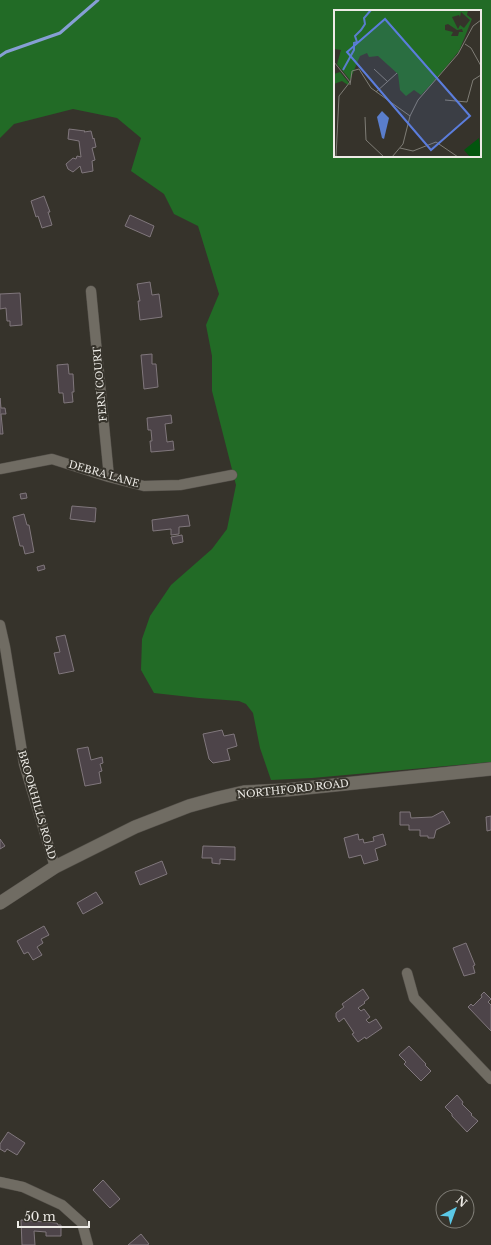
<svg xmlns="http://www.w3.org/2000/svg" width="491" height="1245" viewBox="0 0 491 1245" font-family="'Libre Baskerville',serif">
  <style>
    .forest { fill: #226b26; fill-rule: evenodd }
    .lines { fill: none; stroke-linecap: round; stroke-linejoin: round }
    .stream { stroke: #869fd4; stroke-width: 3 }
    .building { fill: #4d4449; stroke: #80777c }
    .minor-casing { stroke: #54504a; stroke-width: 11 }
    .tertiary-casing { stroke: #54504a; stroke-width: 14 }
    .minor { stroke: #706c63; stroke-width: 10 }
    .tertiary { stroke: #706c63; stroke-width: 13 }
    .labels { text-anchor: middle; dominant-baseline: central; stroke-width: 4; stroke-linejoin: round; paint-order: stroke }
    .street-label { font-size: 10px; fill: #edebe6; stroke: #36332b }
    .inset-river { fill: none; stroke: #5a7ecc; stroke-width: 2 }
    .inset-road { fill: none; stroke: #7f7d76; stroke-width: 1 }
    .view { fill: #5b7ddc; fill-opacity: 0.15; stroke: #5b7ddc; stroke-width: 2 }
    .inset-edge { fill: none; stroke: #edebe6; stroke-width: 2 }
  </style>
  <rect width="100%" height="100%" fill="#36332b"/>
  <path class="forest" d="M0 0H491V762L312 778 271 780 260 748 253 713 246 704 239 701 199 698 154 693 141 670 142 639 150 616 171 585 212 549 227 529 236 485 212 391V356L206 325 219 294 198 226 174 214 164 194 131 171 141 138 117 118 73 109 14 124 0 138ZM335 11H480V156H335Z"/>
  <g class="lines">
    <path class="stream" d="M0 56 6 52 60 33 98 0"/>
  </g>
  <path class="building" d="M69 129 85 131 84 132 91 131 93 139 94 138 96 147 92 148 95 160 92 161 93 171 82 173 80 166 73 172 68 169 66 164 73 158 76 159 77 156 81 157 79 141 68 139Z
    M44 196 50 212H48L52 225 42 228 38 216 36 217 31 201Z
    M130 215 154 226 150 237 125 226Z
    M150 282 152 295 159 294 162 317 140 320 138 301H140L137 284Z
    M20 293 22 325 10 326V321H7L6 308 0 309V294Z
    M152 354V364H156L158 387 144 389 141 355Z
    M68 364 69 374H73L74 392H72L73 402 64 403 63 393H59L57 365Z
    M0 398 1 408H5L6 414H1L3 434H0Z
    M171 415 172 423 165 424 167 442 173 441 174 450 151 452 150 441H152L151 430H148L147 418Z
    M26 493 27 498 21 499 20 494Z
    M72 506 96 508 95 522 70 519Z
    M24 514 27 525H29L34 552 25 554 23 546H20L13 517Z
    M188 515 190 526 179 527V534L171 535V529L153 531 152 520Z
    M182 535 183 542 173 544 171 537Z
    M44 565 45 569 38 571 37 567Z
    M65 635 74 671 59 674 54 653 60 652 56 637Z
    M222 730 224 736 234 734 237 746 227 749 230 760 213 763 209 759 203 734Z
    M88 747 91 760 102 757 103 763 100 764 102 771 99 772 101 783 85 786 77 749Z
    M443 811 450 823 436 830 434 838H428V836H420V830H409V825H400V812H410L411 818 432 817Z
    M491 816V830L487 831 486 817Z
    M358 834 359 840 363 839 364 843 374 841 373 837 383 834 386 845 375 849 378 860 364 864 361 855 349 858 344 838Z
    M0 839 5 846 0 849Z
    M203 846 235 847V860L220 859V864L212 863V858H202Z
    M162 861 167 874 140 885 135 872Z
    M96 892 103 903 83 914 77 903Z
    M44 926 49 935 41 939 43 943 37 947 42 955 33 960 28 952 24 954 17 941Z
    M466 943 475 965 473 966 475 973 464 976 453 948Z
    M363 989 369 998 364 1002 365 1003 358 1008 361 1011 364 1009 370 1017 366 1020 369 1023 376 1019 382 1028 366 1039 365 1037 358 1042 352 1034 354 1033 344 1018 339 1022 336 1017V1013L344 1007 342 1004Z
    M484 992 491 999 488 1002 491 1005V1031L468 1007 471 1004 473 1006 482 997 481 995Z
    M409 1046 426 1064 425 1065 431 1071 421 1081 404 1064 406 1062 399 1055Z
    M457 1095 463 1102 462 1104 472 1114 471 1115 478 1121 467 1132 452 1116V1114L445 1107Z
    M8 1132 25 1143 17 1155 7 1149 5 1152 0 1149V1144Z
    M103 1180 120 1199 110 1208 93 1190Z
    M21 1220 57 1223 58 1225H61V1236H46V1232L34 1231 35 1245H22Z
    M141 1234 149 1244 147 1245H128Z"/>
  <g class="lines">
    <g class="minor-casing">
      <path id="minor" d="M91 291 109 477
        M0 469 52 459 109 477 144 486 180 485 232 475
        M0 625 5 647 24 764 55 867
        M407 973 414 998 491 1079
        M0 1182 23 1187 62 1205 82 1223 88 1245"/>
    </g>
    <g class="tertiary-casing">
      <path id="tertiary" d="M0 903 55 867 135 827 189 806 218 798 244 792 286 790 491 769"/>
    </g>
    <use href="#minor" class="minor"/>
    <use href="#tertiary" class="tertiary"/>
  </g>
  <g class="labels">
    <g class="street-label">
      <text transform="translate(100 384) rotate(-95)">FERN COURT</text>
      <text transform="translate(104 474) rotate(16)">DEBRA LANE</text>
      <text transform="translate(293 789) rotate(-6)">NORTHFORD ROAD</text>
      <text transform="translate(37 805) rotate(74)">BROOKHILLS ROAD</text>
    </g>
  </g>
  <g transform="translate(334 10)">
    <rect width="147" height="147" fill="#36332b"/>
    <path d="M145 128 147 147H136L130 140Z" fill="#03550e"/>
    <path d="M0 0H134L133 5 138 9 125 41 103 68 87 85 80 80 72 86 66 80 64 64 44 46 35 47 33 43 26 46 16 70 3 54 7 40 0 39ZM127 2 136 10 130 18 126 15 124 19 118 7 125 5 126 7ZM114 14 123 20 128 19 129 22H125L124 26H117L119 22 111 20V15ZM6 62 15 73 14 75 8 71 0 74V64Z" fill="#226b26" fill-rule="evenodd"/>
    <path d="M48 101 55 108 50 129 48 128 43 107Z" fill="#5a7ecc"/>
    <path class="inset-river" d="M9 60 20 40V33L23 32 21 26 27 20 31 14 30 8 37 0"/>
    <path class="inset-road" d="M131 34 137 38 147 56M0 52 16 72 5 86 2 147M40 59 54 72M16 75 18 61 25 59 37 78 76 106M42 82 63 63M111 90 133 92 139 70 147 65M31 107 32 130 50 147M66 138 79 141 102 132 124 147M58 147 69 134 76 106 84 90 124 44 139 16 147 10"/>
    <path class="view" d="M51 9 136 106 97 140 13 42Z"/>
    <rect width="147" height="147" class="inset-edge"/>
  </g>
  <g transform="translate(455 1209) rotate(41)"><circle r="19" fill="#36332b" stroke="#7f7d76"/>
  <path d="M0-3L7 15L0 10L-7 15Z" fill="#5bc8e6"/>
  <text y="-6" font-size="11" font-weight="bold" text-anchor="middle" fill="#edebe6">N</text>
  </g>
  <path d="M18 1221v6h71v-6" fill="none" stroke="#edebe6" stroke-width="2"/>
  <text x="24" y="1221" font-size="12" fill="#edebe6" stroke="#36332b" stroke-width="3" paint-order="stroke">50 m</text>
</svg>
